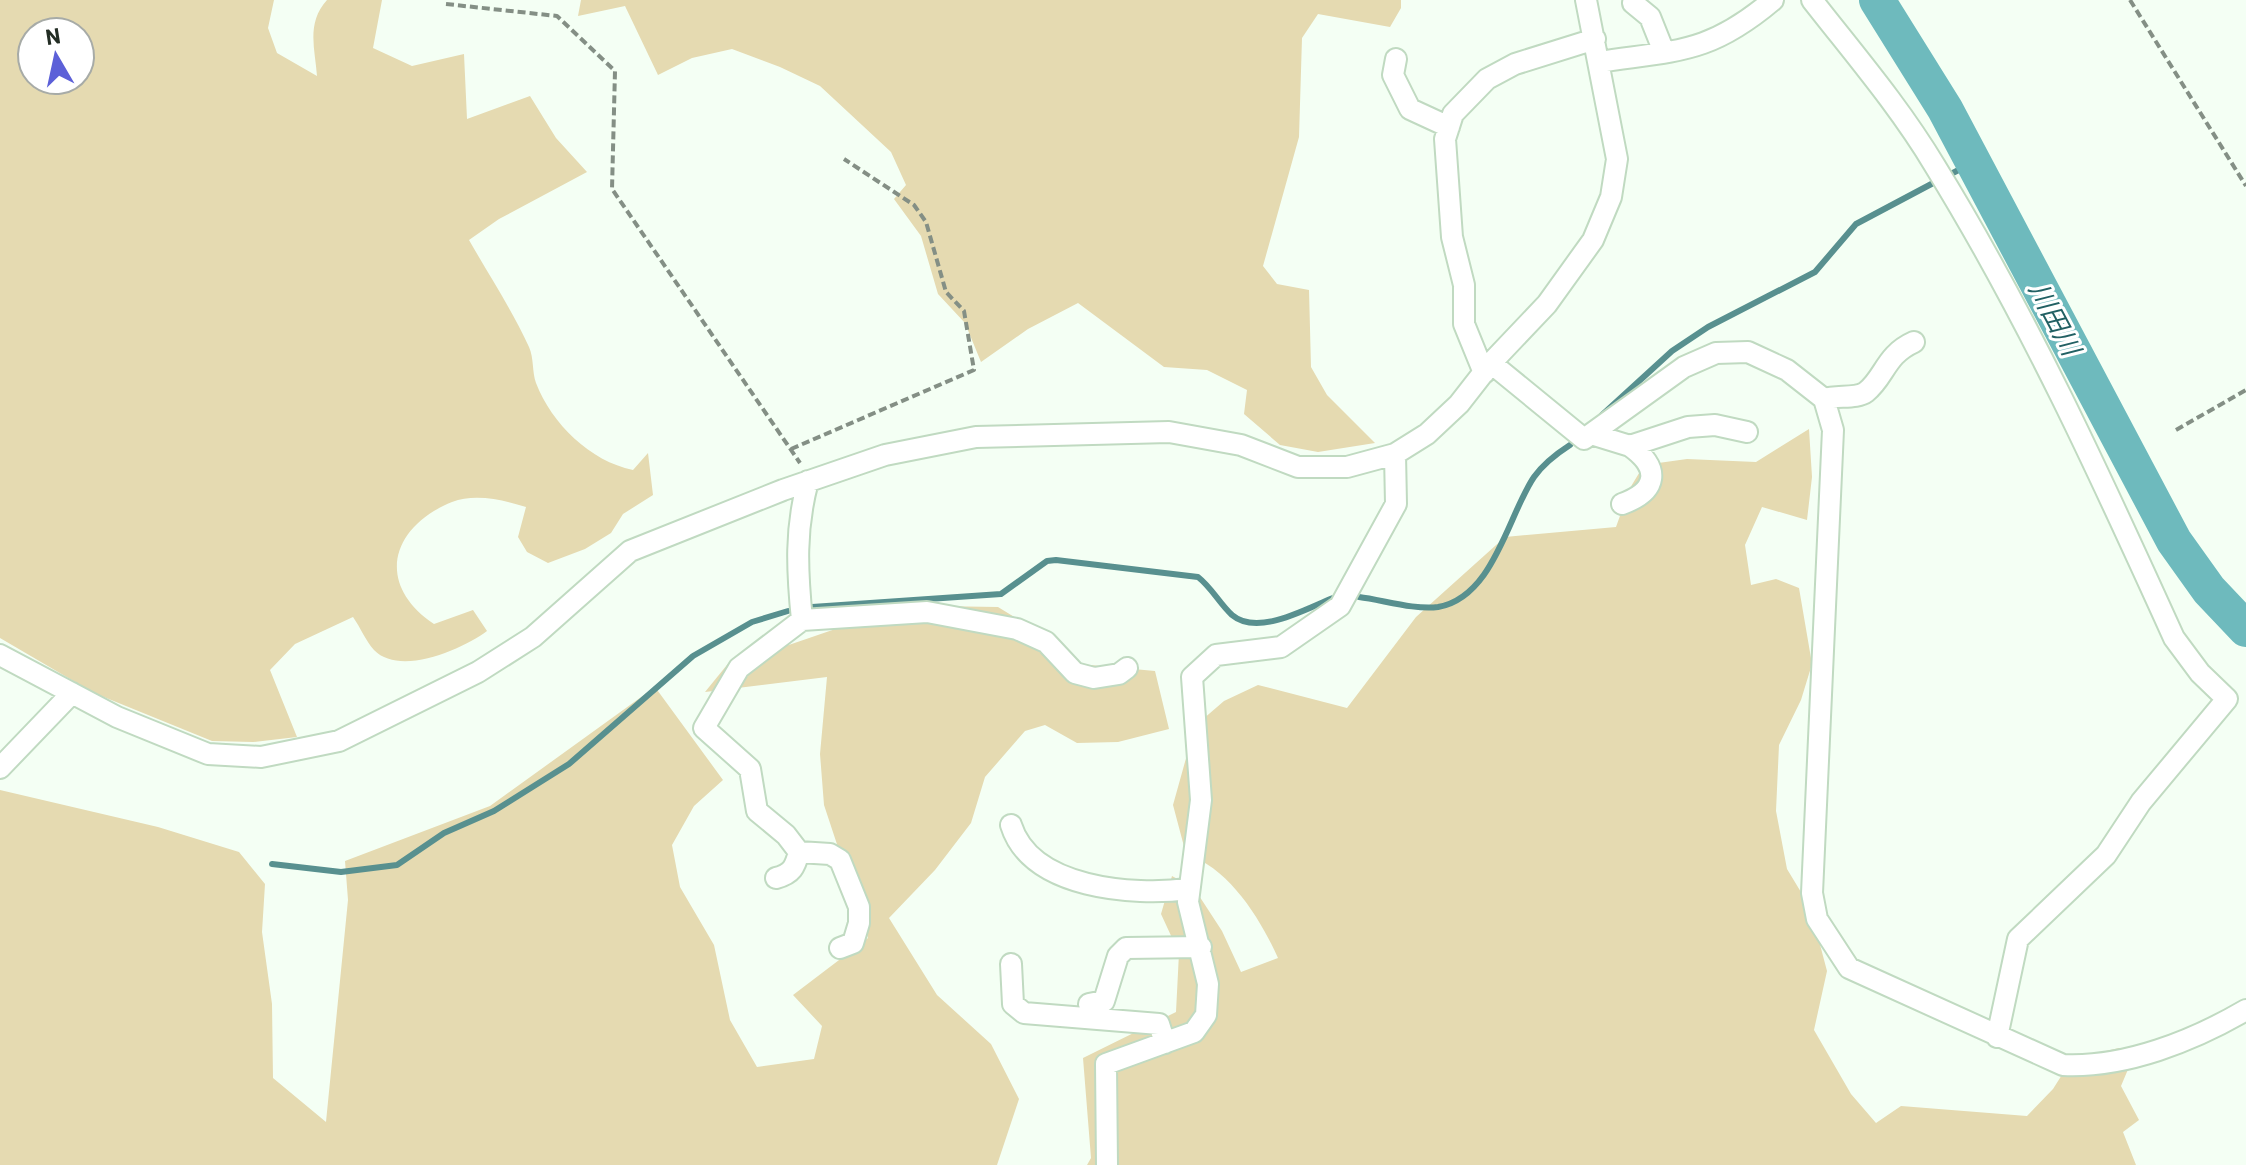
<svg xmlns="http://www.w3.org/2000/svg" width="2246" height="1165" viewBox="0 0 2246 1165" font-family="Barlow,'Noto Sans JP',sans-serif">
  <style>
    .green { fill: #e5dab1; fill-rule: evenodd }
    .lines { fill: none; stroke-linecap: round; stroke-linejoin: round }
    .stream { stroke: #58908f; stroke-width: 6 }
    .river { stroke: #6ebabd; stroke-width: 36 }
    .street-casing { stroke: #c0dac1; stroke-width: 24 }
    .path { stroke: #848f85; stroke-width: 4; stroke-dasharray: 8 4; stroke-linecap: butt }
    .street { stroke: #fff; stroke-width: 20 }
    .labels { text-anchor: middle; dominant-baseline: central; stroke-width: 6; stroke-linejoin: round; paint-order: stroke }
    .water-label { font-size: 26px; font-style: italic; fill: #216063; stroke: #fff }
  </style>
  <rect width="100%" height="100%" fill="#f4fff4"/>
  <path class="green" d="M0 0H274L268 28 277 53 317 76C315 49 306 23 327 0H382L373 48 412 66 464 54 467 119 530 96 556 138 587 172 499 219 469 240C489 275 512 310 529 347 534 358 532 372 536 383 552 424 590 461 633 470L648 453 653 495 623 514 611 533 585 549 548 563 527 552 518 537 526 507C504 500 475 493 452 502 389 528 376 585 434 624L473 610 487 631C463 649 400 677 374 650 366 641 360 627 353 617L295 644 270 670 297 737 253 742 212 741 94 693 0 638ZM32 32H80V80H32Z
    M581 0H1401V8L1390 27 1318 14 1302 38 1299 137 1263 266 1277 284 1309 290 1311 367 1327 395 1375 443 1318 452 1280 445 1244 414 1247 390 1207 370 1164 367 1078 303 1028 329 981 362 965 323 938 294 921 236 894 199 906 185 891 152 820 86 780 67 732 49 692 58 658 75 625 6 578 16Z
    M1809 429 1812 477 1807 520 1762 507 1745 545 1751 585 1776 579 1799 588 1812 664 1801 700 1779 745 1776 811 1787 869 1810 907 1827 971 1814 1030 1851 1094 1876 1123 1901 1106 2027 1116 2053 1089 2072 1059 2119 1048 2157 1055 2129 1067 2121 1086 2139 1120 2123 1132 2136 1165H1087L1091 1158 1083 1058 1176 1012 1179 953 1161 914 1172 876 1194 888 1222 931 1241 972 1278 958C1260 918 1229 868 1186 854L1173 805 1195 726 1224 701 1258 685 1347 708 1416 617 1505 537 1616 527 1630 488 1644 465 1687 459 1756 462Z
    M935 606 998 607 1050 639 1079 664 1155 671 1169 729 1118 742 1077 743 1045 725 1025 731 985 777 971 823 935 870 889 918 937 995 991 1044 1019 1099 997 1165H0V790L158 827 239 852 265 884 262 932 272 1004 273 1078 326 1122 348 900 345 861 490 806 655 687 723 780 694 806 672 845 680 887 714 945 730 1020 757 1067 814 1059 822 1026 793 995 868 938 824 805 820 754 827 677 705 692 731 660 780 648 847 625Z"/>
  <g class="lines">
    <path class="stream" d="M1947 176 1974 162
      M1602 415 1672 351 1708 327 1815 272 1856 224 1937 181
      M1359 597C1383 600 1414 610 1438 607 1494 597 1508 515 1534 477 1544 463 1556 454 1570 445
      M812 607 1001 594 1047 561 1056 560 1198 577C1212 588 1219 603 1232 615 1258 637 1307 608 1333 598
      M272 864 341 872 397 865 444 833 494 811 569 764 693 656 752 622 788 611"/>
    <path class="river" d="M1877 0 1945 109 2174 541 2209 590 2246 629"/>
    <g class="street-casing">
      <path id="street" d="M1812 0C1855 55 1899 106 1935 166 2028 317 2101 477 2174 638L2200 673 2227 699 2141 802 2106 855 2018 939 1997 1037
        M1633 3 1650 17 1664 52
        M1396 59 1393 75 1410 109 1449 127
        M1599 62C1678 50 1709 54 1773 0
        M1491 363 1584 439 1684 367 1716 353 1748 352 1787 370 1824 399 1833 430 1812 893 1817 919 1849 968 2063 1065C2125 1068 2193 1041 2246 1010
        M1484 373 1464 324V285L1452 237 1445 139 1453 114 1487 79 1515 64 1595 39
        M1824 399C1837 395 1857 399 1866 392 1885 377 1885 355 1914 342
        M1591 434 1630 446 1688 427 1715 425 1747 432
        M808 481C795 529 797 570 802 620L739 668 704 728 750 769 757 811 786 835 799 852 830 854 840 860 859 907V923L853 943 840 948
        M1622 504C1658 491 1661 468 1630 446
        M802 620 927 612 1017 629 1046 642 1075 673 1094 678 1119 674 1127 668
        M0 655 117 717 208 754 261 757 339 741 478 672 533 637 630 551 783 490 885 455 976 437 1169 432 1241 445 1298 467H1347L1395 454 1427 434 1459 404 1491 363 1547 304 1593 240 1611 197 1617 159 1586 0
        M0 768 72 693
        M1011 825C1031 889 1133 896 1189 889
        M776 878C792 874 795 867 799 852
        M1011 964 1013 1004 1024 1013 1159 1024 1165 1043
        M1089 1004 1104 1001 1118 956 1126 948 1201 947
        M1107 1165 1106 1064 1194 1032 1206 1015 1208 984 1188 902 1201 800 1192 677 1216 655 1281 647 1340 606 1396 504 1395 454"/>
    </g>
    <path class="path" d="M2130 0 2246 186
      M446 4 557 16 615 71 612 189 800 463
      M2176 430 2246 390
      M791 449 974 370 964 311 946 292 926 222 914 205 844 159"/>
    <use href="#street" class="street"/>
  </g>
  <g class="labels">
    <g class="water-label">
      <text transform="translate(2056 318) rotate(62)">川田川</text>
    </g>
  </g>
  <g transform="translate(56 56) rotate(351)"><circle r="38" fill="#ffffff" stroke="#a7aba7" stroke-width="2"/>
  <path d="M0-6L14 30L0 20L-14 30Z" fill="#5c60d8"/>
  <text y="-12" font-size="22" font-weight="bold" text-anchor="middle" fill="#232d24">N</text>
  </g>
</svg>
